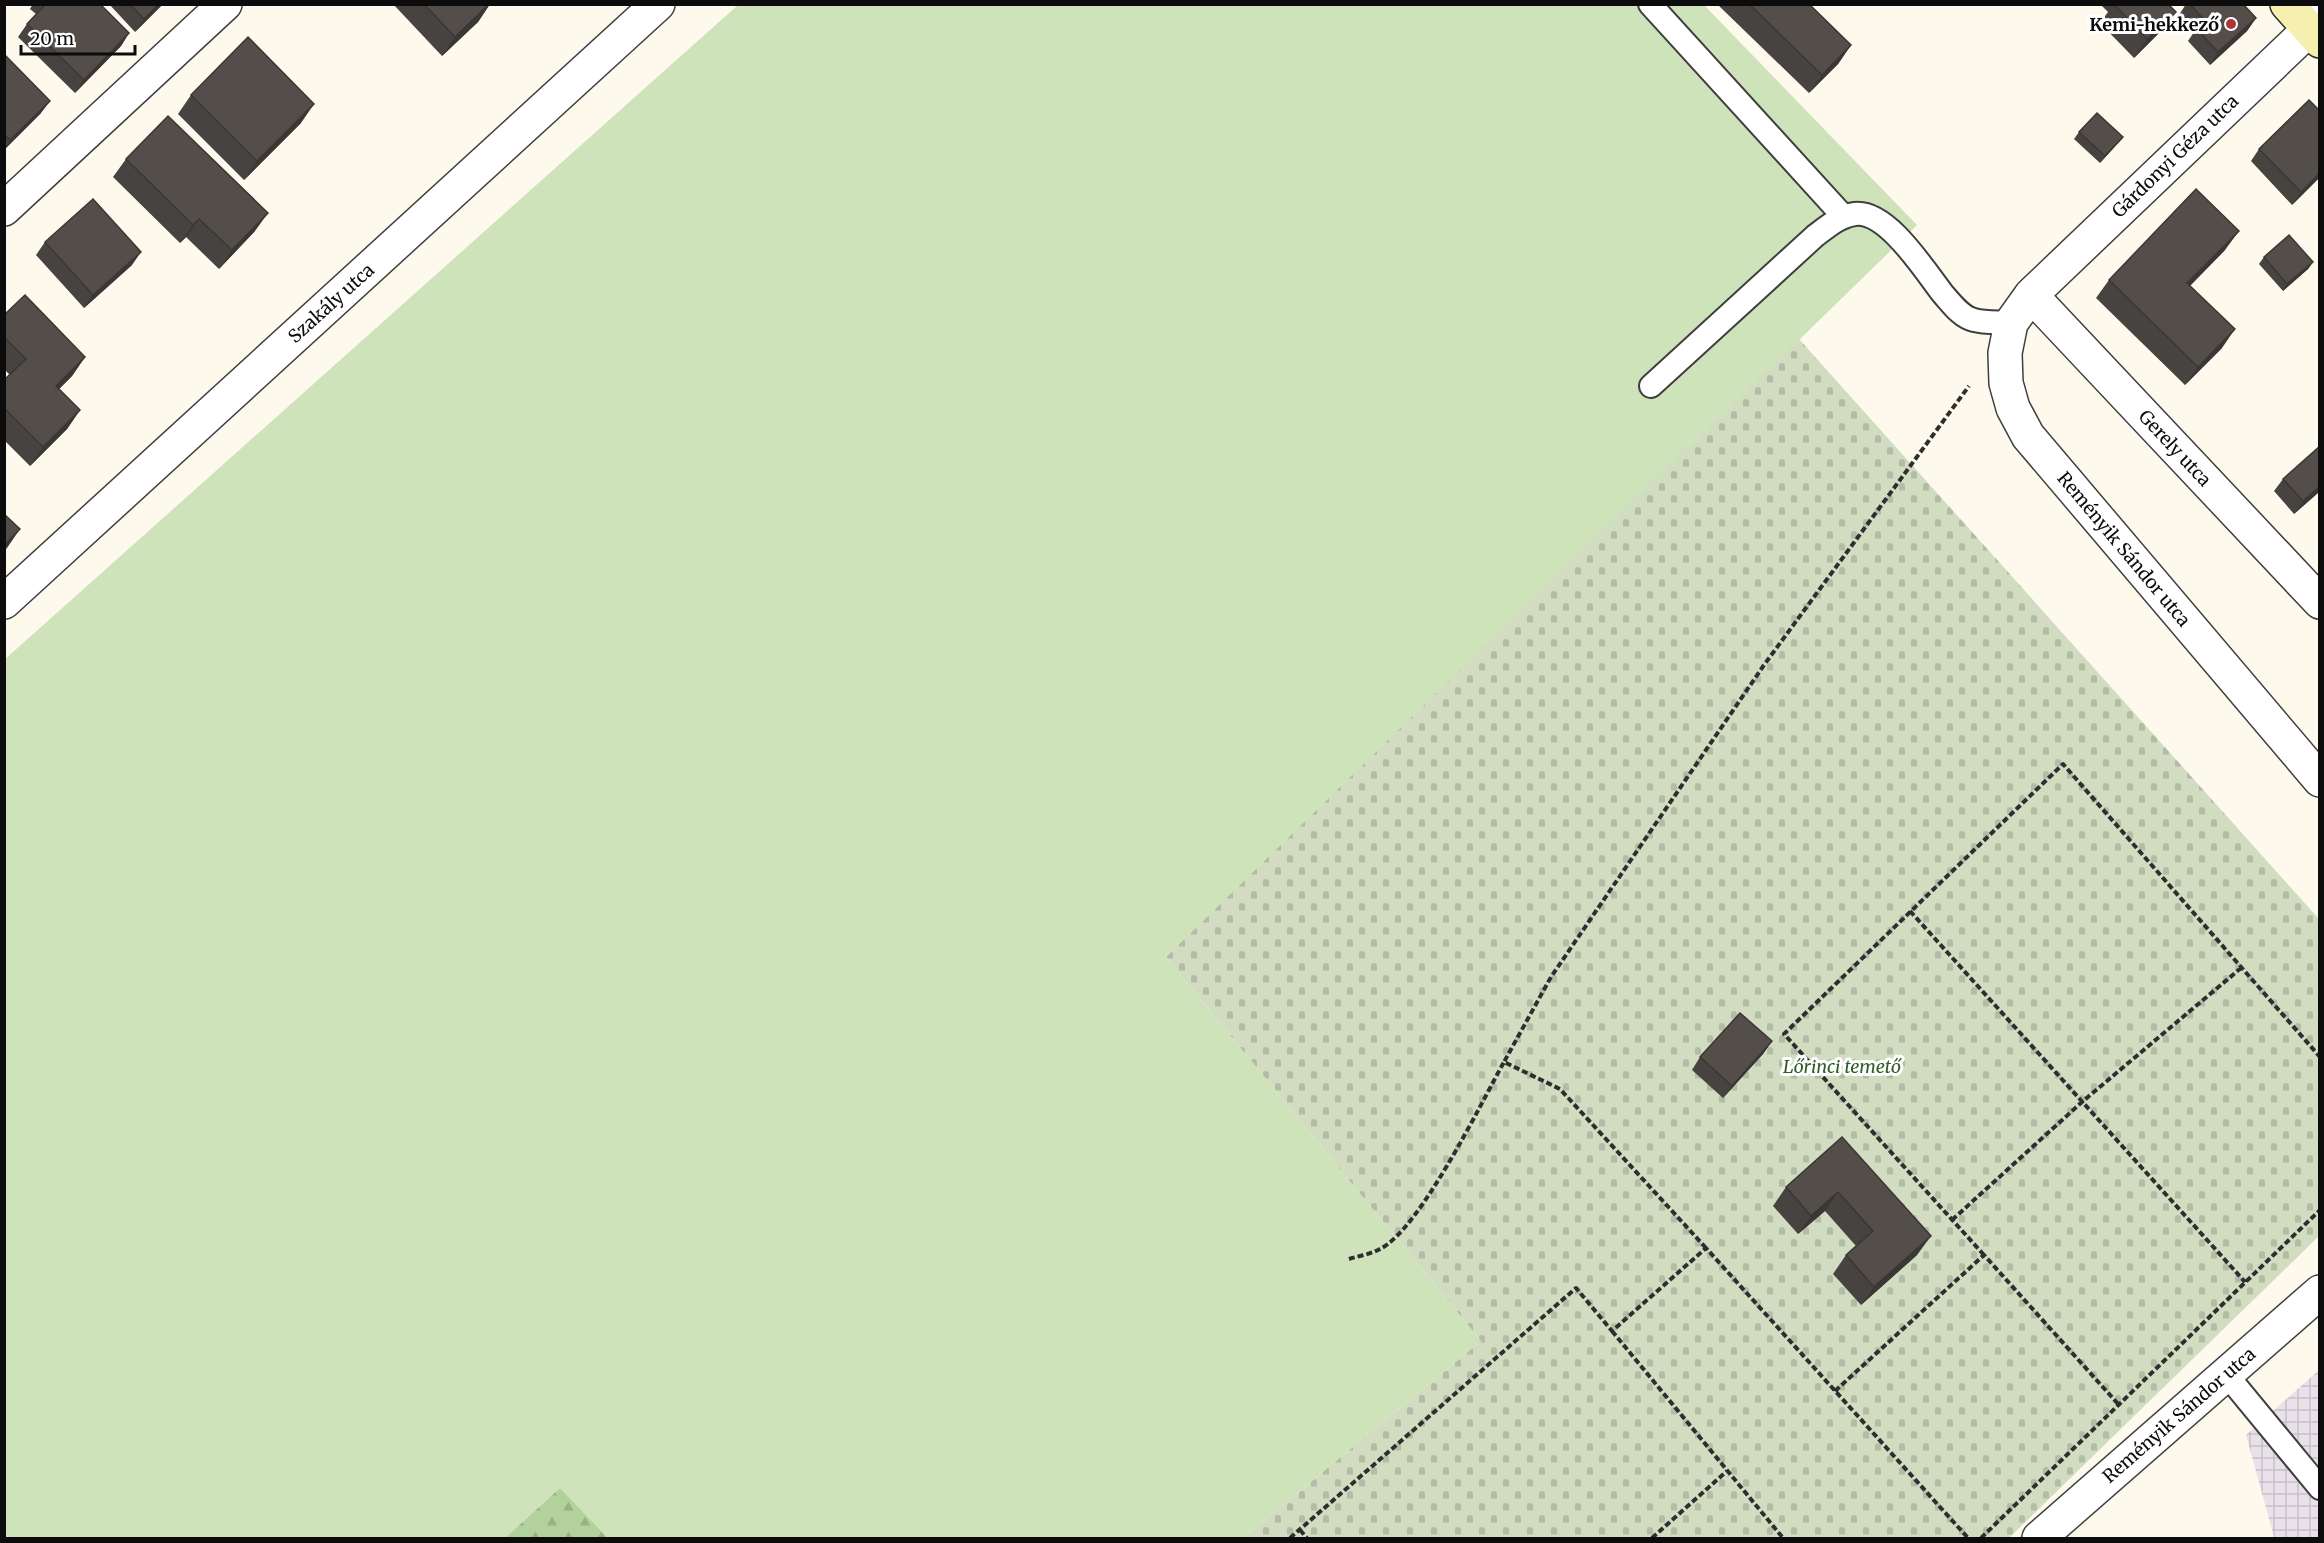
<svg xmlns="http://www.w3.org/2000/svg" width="2324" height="1543" viewBox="0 0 2324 1543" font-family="Merriweather,serif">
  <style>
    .industrial { fill: url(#industrial-grid) }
    .grass { fill: #cfe3bb }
    .forest { fill: url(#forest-firs) }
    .cemetery { fill: url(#cemetery-stones) }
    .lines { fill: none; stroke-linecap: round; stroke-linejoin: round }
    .lane-casing { stroke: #3f3f3f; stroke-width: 26 }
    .street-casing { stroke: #3f3f3f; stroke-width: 36 }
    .secondary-casing { stroke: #2e2e2e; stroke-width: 36 }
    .path { stroke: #2e2e2e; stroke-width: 4; stroke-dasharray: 6 3; stroke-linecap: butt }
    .lane { stroke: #fff; stroke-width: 22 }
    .street { stroke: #fff; stroke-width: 33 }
    .secondary { stroke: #f5efb0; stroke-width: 33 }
    .wall { fill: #474340 }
    .shaded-wall { fill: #3a3734 }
    .building { fill: #534e4a; stroke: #3a3734; stroke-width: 1.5 }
    .poi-dot { fill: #aa3638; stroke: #fff; stroke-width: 2 }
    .labels { text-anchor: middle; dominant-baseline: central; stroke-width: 6; stroke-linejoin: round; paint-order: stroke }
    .poi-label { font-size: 18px; font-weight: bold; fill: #0c0c0c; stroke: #fff; text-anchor: end }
    .street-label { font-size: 18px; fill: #0c0c0c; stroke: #fff }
    .park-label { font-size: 18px; font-style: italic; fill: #2f5b25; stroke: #fff }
  </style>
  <defs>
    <pattern id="industrial-grid" width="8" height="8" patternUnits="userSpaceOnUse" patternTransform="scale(1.5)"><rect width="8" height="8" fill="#e9e1ea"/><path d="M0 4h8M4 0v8" fill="none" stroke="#c7c0c8"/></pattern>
    <pattern id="forest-firs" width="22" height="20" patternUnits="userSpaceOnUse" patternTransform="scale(1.5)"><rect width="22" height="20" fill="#b3d19c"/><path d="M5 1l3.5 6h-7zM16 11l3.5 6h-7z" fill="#99b285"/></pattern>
    <pattern id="cemetery-stones" width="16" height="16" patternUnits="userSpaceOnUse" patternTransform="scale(1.5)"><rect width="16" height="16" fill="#d2dcc1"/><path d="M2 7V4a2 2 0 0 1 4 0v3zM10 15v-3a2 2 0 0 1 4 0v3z" fill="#b3bca5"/></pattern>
  </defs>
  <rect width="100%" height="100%" fill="#fdfaed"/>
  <path class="industrial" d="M2319 1370V1538H2273L2274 1537 2246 1435Z"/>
  <path class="grass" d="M738 5H1704L1917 225 1166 957 1481 1341 1243 1538H608L560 1488 505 1538H5L4 660Z"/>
  <path class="forest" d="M560 1488 608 1538H505Z"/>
  <path class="cemetery" d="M1799 339 2319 919V1236L2009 1538H1243L1481 1341 1166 957Z"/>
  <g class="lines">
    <g class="lane-casing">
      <path id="lane" d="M1650 4 1844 217
        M1651 386 1815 236C1827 227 1839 216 1855 214 1887 210 1925 271 1943 294 1952 304 1961 317 1974 320 1985 323 1999 322 2011 323
        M2226 1374 2320 1488"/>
    </g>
    <g class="street-casing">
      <path id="street" d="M2320 19 2031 295 2011 323 2005 353 2006 383 2013 408 2028 436 2320 780
        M4 209 225 4
        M2031 295 2320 602
        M4 602 658 4
        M2039 1538 2320 1292"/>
    </g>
    <g class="secondary-casing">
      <path id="secondary" d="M2287 4 2320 41"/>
    </g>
    <path class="path" d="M1910 911 2245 1282
      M1952 1220 2082 1102 2241 968
      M1706 1248 1560 1089 1504 1062 1551 977 1764 665 1969 386
      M1984 1255 1784 1034 2063 764 2320 1057
      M1349 1259C1359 1256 1371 1254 1380 1249 1420 1229 1480 1105 1504 1062
      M1612 1331 1783 1538
      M1835 1391 1984 1255 2119 1405
      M1300 1530 1307 1538
      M1290 1538 1576 1288 1612 1331 1706 1248 1968 1538
      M1652 1538 1727 1471
      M1981 1538 2320 1210"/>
    <use href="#lane" class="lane"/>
    <use href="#street" class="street"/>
    <use href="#secondary" class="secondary"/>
  </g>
  <path class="wall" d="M33 4H100L129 33 121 46 75 93 18 37 27 24 36 14 30 9Z
    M109 4H163L135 32Z
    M393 4H490L478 22 442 56Z
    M1717 4H1809L1851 45 1838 64 1809 93Z
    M2100 4H2173L2170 7 2176 12 2162 30 2134 58 2100 23 2108 12Z
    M2186 4H2243L2256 18 2247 31 2210 65 2188 41 2194 32 2179 15Z
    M4 54 41 113 4 150Z
    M191 95 301 123 244 180 178 114Z
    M2079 132 2123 137 2118 143 2100 163 2074 139Z
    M2259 149 2319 178 2292 205 2251 161Z
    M126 159 255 231 219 269 186 237 180 243 113 177Z
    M45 242 132 265 84 308 36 255Z
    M2225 250 2190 286 2222 348 2185 385 2096 298 2109 280Z
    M2264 257 2313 262 2308 269 2283 291 2259 264Z
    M4 315 85 357 72 376 59 389 80 410 67 429 30 466 4 440V380L10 375 4 369Z
    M2283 479 2319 492 2294 514 2274 491Z
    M1772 1041 1763 1054 1723 1098 1692 1070 1700 1057Z
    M1842 1137 1917 1255 1861 1305 1833 1274 1846 1255 1856 1246 1825 1211 1798 1234 1773 1206 1786 1187Z"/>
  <path class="shaded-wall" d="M159 4H163L135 32 144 19Z
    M490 4 478 22 442 56 455 37Z
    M2176 12 2162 30 2134 58 2147 39Z
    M2256 18 2247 31 2210 65 2218 52Z
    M129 33 121 46 75 93 84 80Z
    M1851 45 1838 64 1809 93 1822 75Z
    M50 101 41 113 4 150 10 140Z
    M314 104 301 123 244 180 257 161Z
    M2123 137 2118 143 2100 163 2105 156Z
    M2319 174V178L2292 205 2301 192Z
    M268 213 255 231 219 269 232 250Z
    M199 219 186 237 180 243 193 225Z
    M2239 231 2225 250 2174 302 2187 283Z
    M141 252 132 265 84 308 93 295Z
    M2313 262 2308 269 2283 291 2287 284Z
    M2235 329 2222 348 2185 385 2198 367Z
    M85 357 72 376 43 405 56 386Z
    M80 410 67 429 30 466 43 447Z
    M2319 487V492L2294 514 2303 501Z
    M20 529 7 548 4 551V545Z
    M1772 1041 1763 1054 1723 1098 1732 1086Z
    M1838 1192 1825 1211 1798 1234 1811 1216Z
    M1931 1236 1917 1255 1861 1305 1874 1287Z"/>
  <path class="building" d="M46 4H100L129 33 84 80 27 24Z
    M130 4H159L144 19Z
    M424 4H489L455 37Z
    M1749 4H1809L1851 45 1822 75Z
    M2114 4H2168L2176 12 2147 39Z
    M2190 4H2243L2256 18 2218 52 2196 28 2205 21Z
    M248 37 314 104 257 161 191 95Z
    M4 54 50 101 10 140 4 134Z
    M2309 100 2319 110V174L2301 192 2259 149Z
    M2097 113 2123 137 2105 156 2079 132Z
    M168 116 268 213 232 250 199 219 193 225 126 159Z
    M2196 189 2239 231 2187 283 2235 329 2198 367 2109 280Z
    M93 199 141 252 93 295 45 242Z
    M2289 235 2313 262 2287 284 2264 257Z
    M25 295 85 357 56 386 80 410 43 447 4 408V380L26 359 4 337V315Z
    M2319 447V487L2303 501 2283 479Z
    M4 514 20 529 4 545Z
    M1740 1013 1772 1041 1732 1086 1700 1057Z
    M1842 1137 1931 1236 1874 1287 1846 1255 1873 1231 1838 1192 1811 1216 1786 1187Z"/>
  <circle class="poi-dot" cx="2231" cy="24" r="6"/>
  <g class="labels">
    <g class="poi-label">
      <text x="2219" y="24">Kemi-hekkező</text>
    </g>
    <g class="street-label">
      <text transform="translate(2175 156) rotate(-44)">Gárdonyi Géza utca</text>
      <text transform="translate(331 303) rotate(-42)">Szakály utca</text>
      <text transform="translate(2175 448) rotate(47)">Gerely utca</text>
      <text transform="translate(2124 549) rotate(50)">Reményik Sándor utca</text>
      <text transform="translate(2179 1415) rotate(-41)">Reményik Sándor utca</text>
    </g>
    <g class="park-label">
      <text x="1842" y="1066">Lőrinci temető</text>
    </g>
  </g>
  <rect width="2324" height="1543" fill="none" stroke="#0c0c0c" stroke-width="12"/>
  <path d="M21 45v9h114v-9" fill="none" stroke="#0c0c0c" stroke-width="3"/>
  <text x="30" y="45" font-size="18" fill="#0c0c0c" stroke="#ffffff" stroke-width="4.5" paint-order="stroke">20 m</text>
</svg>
